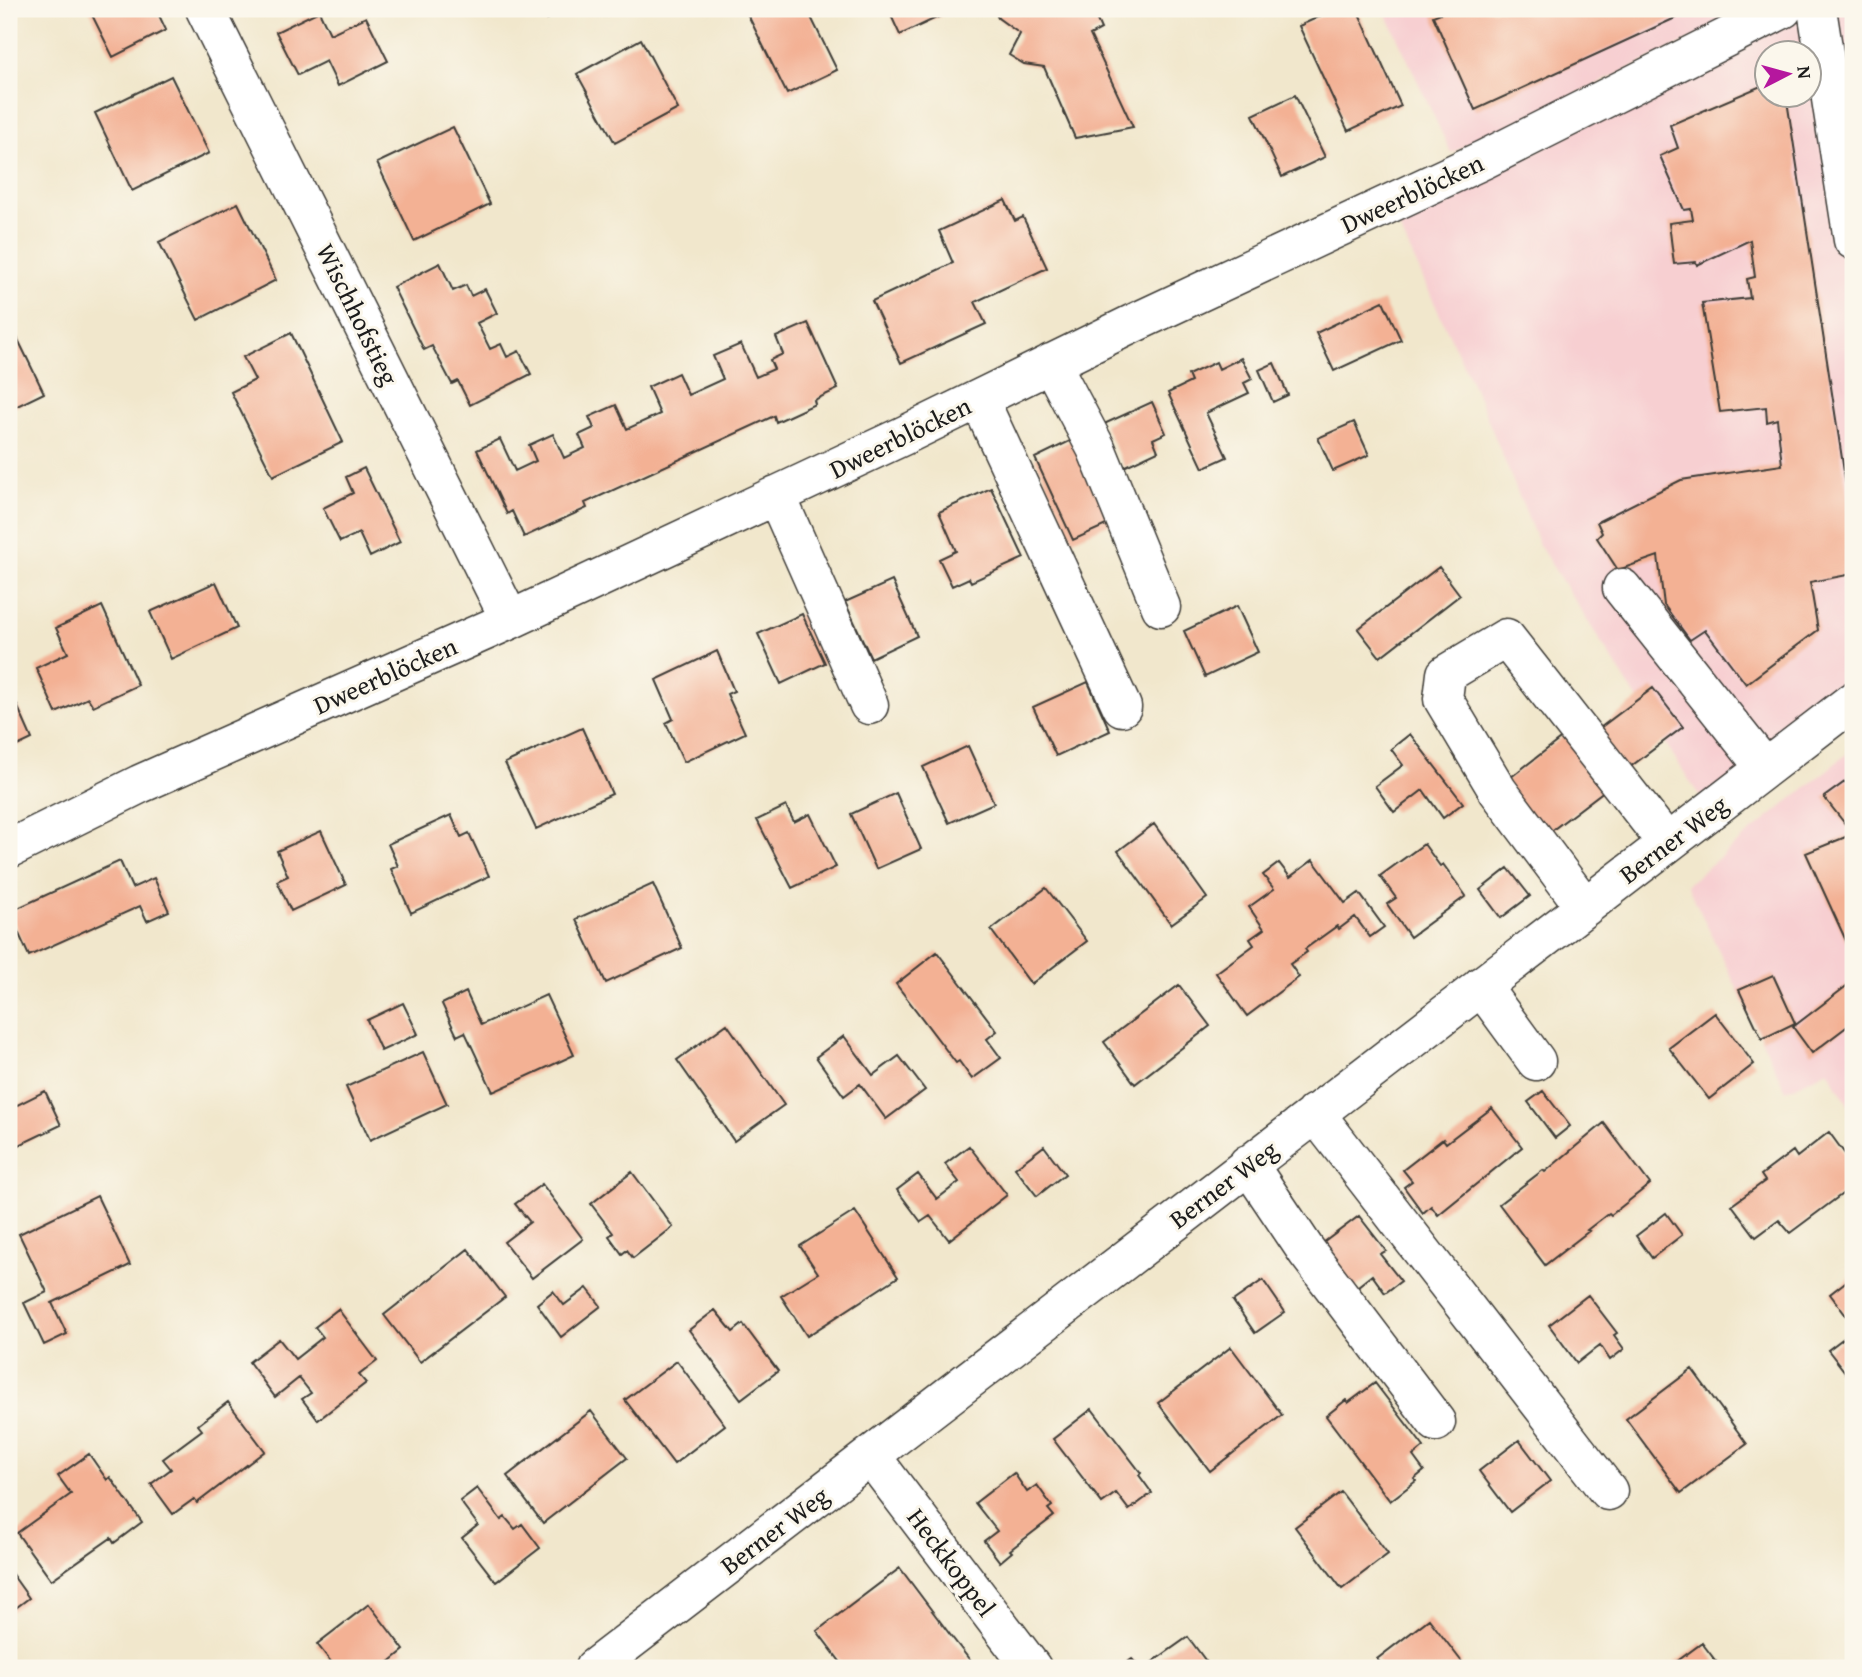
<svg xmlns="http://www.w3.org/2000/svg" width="1862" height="1677" viewBox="0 0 1862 1677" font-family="'Gentium Book Plus',serif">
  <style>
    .built { fill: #f7cfd1; fill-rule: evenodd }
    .building { fill: #f3b194 }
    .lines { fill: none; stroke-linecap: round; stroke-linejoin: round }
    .minor-casing { stroke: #3c3a36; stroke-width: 41 }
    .minor { stroke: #fff; stroke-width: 38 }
    .labels { text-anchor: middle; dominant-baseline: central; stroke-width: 6; stroke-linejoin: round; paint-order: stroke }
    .street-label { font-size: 26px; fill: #1c1c1c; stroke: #fbf7ec }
  </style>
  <rect width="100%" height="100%" fill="#fbf7ec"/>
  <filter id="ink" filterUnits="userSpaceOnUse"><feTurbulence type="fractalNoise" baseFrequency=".0143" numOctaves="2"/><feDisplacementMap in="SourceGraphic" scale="14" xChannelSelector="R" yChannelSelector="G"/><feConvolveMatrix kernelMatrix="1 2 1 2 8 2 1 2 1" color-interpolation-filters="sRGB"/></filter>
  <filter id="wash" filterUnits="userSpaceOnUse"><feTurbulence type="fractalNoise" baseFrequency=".00686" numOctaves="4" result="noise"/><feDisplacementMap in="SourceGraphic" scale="28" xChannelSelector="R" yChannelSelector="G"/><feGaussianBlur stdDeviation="1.57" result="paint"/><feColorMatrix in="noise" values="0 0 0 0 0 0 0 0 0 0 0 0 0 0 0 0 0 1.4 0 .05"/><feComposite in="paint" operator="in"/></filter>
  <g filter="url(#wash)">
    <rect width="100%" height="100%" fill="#f1e7cc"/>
    <path class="built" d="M1384 9H1756L1451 153Z
      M1803 9H1807L1853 301V686L1705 805 1539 545 1481 403 1398 225ZM1768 52H1810V94H1768Z
      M1829 9H1853V153Z
      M1853 749V1113L1828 1070 1786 1091 1687 884Z"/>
    <g id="blocks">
      <path class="building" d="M89 9H156L166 30 113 57Z
        M541 9H566L546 19Z
        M745 9H807L837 70 787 94Z
        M888 9H947L949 12 900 35Z
        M994 9H1092L1101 29 1090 35 1133 127 1075 138 1044 67 1024 64 1009 55 1020 34 998 18Z
        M1336 9H1357L1401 106 1348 131 1299 26Z
        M1450 9H1695L1475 110 1433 16Z
        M319 11 330 34 366 17 388 61 338 86 326 61 298 75 276 32Z
        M641 39 678 109 615 143 577 74Z
        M171 76 209 153 132 191 95 113Z
        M1768 83V94H1786L1853 530V574L1810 582 1818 630 1746 684 1705 630 1690 640 1664 605 1658 556 1618 570 1597 538 1602 533 1597 522 1681 480 1782 465 1777 419 1767 422 1766 407 1720 412 1702 303 1750 298 1747 279 1755 277 1750 240 1697 265 1696 262 1674 264 1669 223 1693 220 1691 209 1684 210 1660 156 1678 148 1670 125Z
        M1295 95 1325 157 1282 177 1253 115Z
        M453 127 490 204 414 241 377 163Z
        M1005 200 1015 221 1023 217 1047 268 975 302 986 324 901 363 872 301 953 263 939 231Z
        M238 203 276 280 198 320 159 242Z
        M440 263 453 291 466 285 471 296 485 289 497 313 477 323 490 349 501 344 507 357 519 351 531 374 470 405 458 381 452 384 432 346 424 350 393 287Z
        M1383 301 1401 340 1334 371 1316 333Z
        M9 321 44 393 9 410Z
        M808 323 838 389 814 400 815 404 776 422 774 416 585 503 587 508 524 537 512 511 507 514 477 450 500 439 515 471 536 461 529 445 553 434 564 458 585 448 579 435 594 428 589 417 616 405 627 429 660 414 648 387 678 373 688 395 723 379 713 356 741 344 756 377 774 369 770 360 783 354 776 337Z
        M291 333 343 442 273 476 231 392 255 380 243 357Z
        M1241 358 1252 379 1244 383 1249 393 1206 413 1227 457 1203 468 1168 393 1191 382 1188 375 1216 362 1219 369Z
        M1274 363 1288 395 1273 402 1259 370Z
        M1152 402 1166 433 1153 439 1158 451 1124 467 1104 424Z
        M1354 422 1369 455 1333 471 1318 438Z
        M1076 438 1115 521 1073 540 1035 458Z
        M364 468 400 542 370 557 359 533 340 542 323 508 353 493 346 477Z
        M991 488 1024 558 971 582 969 578 952 586 939 559 956 551 939 512Z
        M1439 567 1460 595 1380 657 1358 629Z
        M892 581 917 636 871 658 845 602Z
        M216 582 237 628 171 659 150 612Z
        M102 606 138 685 93 706 88 698 56 713 36 668 68 653 56 628Z
        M1237 606 1258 652 1205 677 1184 631Z
        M802 614 825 663 781 684 758 634Z
        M717 651 734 691 727 694 745 733 684 762 666 723 673 719 656 680Z
        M1088 682 1110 731 1056 756 1033 707Z
        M9 687 32 739 9 750Z
        M1653 688 1683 727 1626 770 1596 731Z
        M582 728 612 794 536 829 505 763Z
        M1568 733 1609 787 1542 838 1506 781Z
        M1410 734 1463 803 1443 818 1423 790 1394 812 1375 786 1403 765 1391 749Z
        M968 746 994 803 949 823 923 767Z
        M1853 776V956L1806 853 1853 834 1824 797Z
        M896 793 921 849 876 869 851 814Z
        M786 806 794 822 810 814 836 867 792 888 757 820Z
        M451 815 461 837 469 833 489 876 411 913 391 869 398 866 388 844Z
        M1154 824 1207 898 1171 924 1118 851Z
        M321 831 346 885 291 911 277 881 288 876 277 851Z
        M1424 844 1440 866 1443 864 1466 896 1410 937 1387 904 1396 898 1380 876Z
        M1313 860 1345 903 1359 893 1384 927 1370 937 1355 917 1339 929 1337 926 1305 949 1307 952 1290 964 1299 977 1247 1016 1216 973 1254 945 1250 939 1264 929 1249 907 1274 889 1263 875 1279 863 1290 877Z
        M120 861 132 888 154 878 169 911 147 921 140 906 29 956 9 912Z
        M1508 868 1530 896 1501 918 1480 890Z
        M653 884 682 948 606 983 576 919Z
        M1046 888 1087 941 1031 984 991 930Z
        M937 952 997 1031 987 1039 1001 1058 972 1079 959 1061 956 1063 896 984Z
        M1773 975 1795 1023 1762 1039 1739 990Z
        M1853 981V1022L1812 1053 1793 1027Z
        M1179 985 1210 1026 1135 1084 1104 1042Z
        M466 992 481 1025 546 995 574 1055 493 1092 465 1032 457 1036 442 1004Z
        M403 1003 418 1034 381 1051 367 1020Z
        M1715 1013 1754 1064 1709 1099 1669 1048Z
        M727 1024 784 1105 734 1141 677 1060Z
        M844 1036 873 1075 899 1056 925 1090 886 1119 860 1084 844 1096 816 1057Z
        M423 1052 447 1104 370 1140 346 1087Z
        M45 1091 61 1125 9 1150V1109Z
        M1543 1091 1570 1126 1555 1138 1528 1102Z
        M1492 1108 1522 1147 1438 1215 1431 1206 1423 1213 1404 1187 1412 1181 1403 1170 1443 1139 1446 1143Z
        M1604 1123 1650 1184 1611 1215 1609 1213 1587 1230 1589 1231 1545 1265 1499 1204 1543 1170 1545 1172Z
        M1829 1132 1853 1165V1186L1790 1233 1779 1220 1756 1237 1732 1205 1765 1181 1761 1175 1793 1151 1797 1157Z
        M969 1146 1007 1195 949 1240 930 1216 921 1222 897 1190 918 1174 937 1199 959 1182 945 1164Z
        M1044 1146 1065 1174 1037 1196 1015 1168Z
        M632 1172 673 1227 633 1258 627 1250 622 1254 609 1236 613 1233 591 1204Z
        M542 1184 583 1239 532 1278 504 1242 530 1222 515 1204Z
        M97 1196 130 1265 52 1303 67 1334 44 1345 24 1303 47 1292 19 1234Z
        M855 1211 898 1277 807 1336 781 1296 818 1273 800 1246Z
        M1666 1213 1682 1235 1652 1258 1636 1236Z
        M1359 1216 1386 1251 1380 1254 1401 1281 1385 1293 1372 1275 1353 1290 1319 1246Z
        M468 1249 505 1297 420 1362 384 1315Z
        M1853 1276V1325L1830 1294Z
        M1263 1280 1285 1312 1255 1333 1233 1301Z
        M587 1288 601 1306 561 1337 537 1304 553 1291 564 1305Z
        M1588 1295 1617 1333 1614 1335 1624 1349 1610 1360 1600 1345 1577 1363 1549 1325Z
        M338 1309 377 1361 359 1375 366 1383 318 1420 302 1399 311 1393 299 1378 275 1397 249 1362 279 1339 295 1359 323 1337 315 1327Z
        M715 1310 733 1332 743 1324 778 1371 741 1399 689 1330Z
        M1853 1331V1380L1852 1381 1828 1350Z
        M1231 1347 1282 1415 1210 1471 1158 1403Z
        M677 1361 725 1425 674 1464 625 1400Z
        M1692 1369 1747 1444 1681 1493 1626 1419Z
        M1375 1383 1424 1447 1413 1456 1424 1471 1414 1479 1416 1481 1390 1501 1326 1416 1346 1400 1348 1403Z
        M228 1402 265 1451 197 1503 194 1499 173 1514 151 1484 171 1469 163 1459 202 1430 198 1425Z
        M1092 1409 1141 1473 1139 1475 1152 1493 1129 1510 1116 1493 1102 1503 1053 1439Z
        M591 1411 627 1458 543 1523 507 1476Z
        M1519 1440 1550 1481 1510 1512 1479 1471Z
        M89 1454 107 1480 110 1477 142 1522 114 1543 111 1538 51 1580 17 1533 71 1494 58 1476Z
        M1014 1473 1027 1492 1037 1485 1052 1506 1048 1509 1054 1516 1010 1550 1012 1552 1000 1562 984 1541 997 1531 975 1503Z
        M477 1488 501 1520 505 1517 515 1529 522 1524 540 1548 496 1582 462 1538 478 1525 460 1501Z
        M1341 1492 1388 1554 1342 1589 1295 1527Z
        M900 1568 951 1636 976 1668H845L817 1631Z
        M9 1570 29 1598 9 1613Z
        M369 1604 404 1650 387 1664 389 1666 386 1668H336L317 1644Z
        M1429 1619 1462 1662 1455 1668H1384L1377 1659Z
        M1188 1637 1211 1668H1144Z
        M1702 1643 1721 1668H1668Z
        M1132 1659 1140 1668H1119Z"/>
    </g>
  </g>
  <g filter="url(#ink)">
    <use href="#blocks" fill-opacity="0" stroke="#3c3a36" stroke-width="2"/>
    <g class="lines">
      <g class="minor-casing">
        <path id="minor" d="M205 9 510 620
          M1817 9 1853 240
          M1051 363 1096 448 1161 607
          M979 399 1122 707
          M776 495 869 705
          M1622 588 1765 768
          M9 849 140 784 510 620 903 436 1132 324 1485 159 1783 9
          M1585 907 1498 791 1443 699 1446 674 1506 638 1667 843
          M1481 986 1536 1061
          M1315 1113 1608 1491
          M1248 1164 1307 1252 1436 1422
          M871 1456 1032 1668
          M594 1668 1853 701"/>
      </g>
      <use href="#minor" class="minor"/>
    </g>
  </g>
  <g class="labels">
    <g class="street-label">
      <text transform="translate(1412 193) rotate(-25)">Dweerblöcken</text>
      <text transform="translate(358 314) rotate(64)">Wischhofstieg</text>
      <text transform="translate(900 437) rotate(-26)">Dweerblöcken</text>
      <text transform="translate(385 675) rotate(-24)">Dweerblöcken</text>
      <text transform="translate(1673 839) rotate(-37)">Berner Weg</text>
      <text transform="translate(1223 1184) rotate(-37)">Berner Weg</text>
      <text transform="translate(774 1530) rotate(-37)">Berner Weg</text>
      <text transform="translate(952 1562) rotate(53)">Heckkoppel</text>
    </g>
  </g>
  <rect width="1862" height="1677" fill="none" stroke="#fbf7ec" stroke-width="35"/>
  <g transform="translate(1788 74) rotate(84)"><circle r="33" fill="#fbf7ec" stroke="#a29f99" stroke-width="2"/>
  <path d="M0-5L12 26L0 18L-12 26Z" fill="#b5179e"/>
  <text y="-10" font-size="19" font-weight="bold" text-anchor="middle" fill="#1c1c1c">N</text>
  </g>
</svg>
